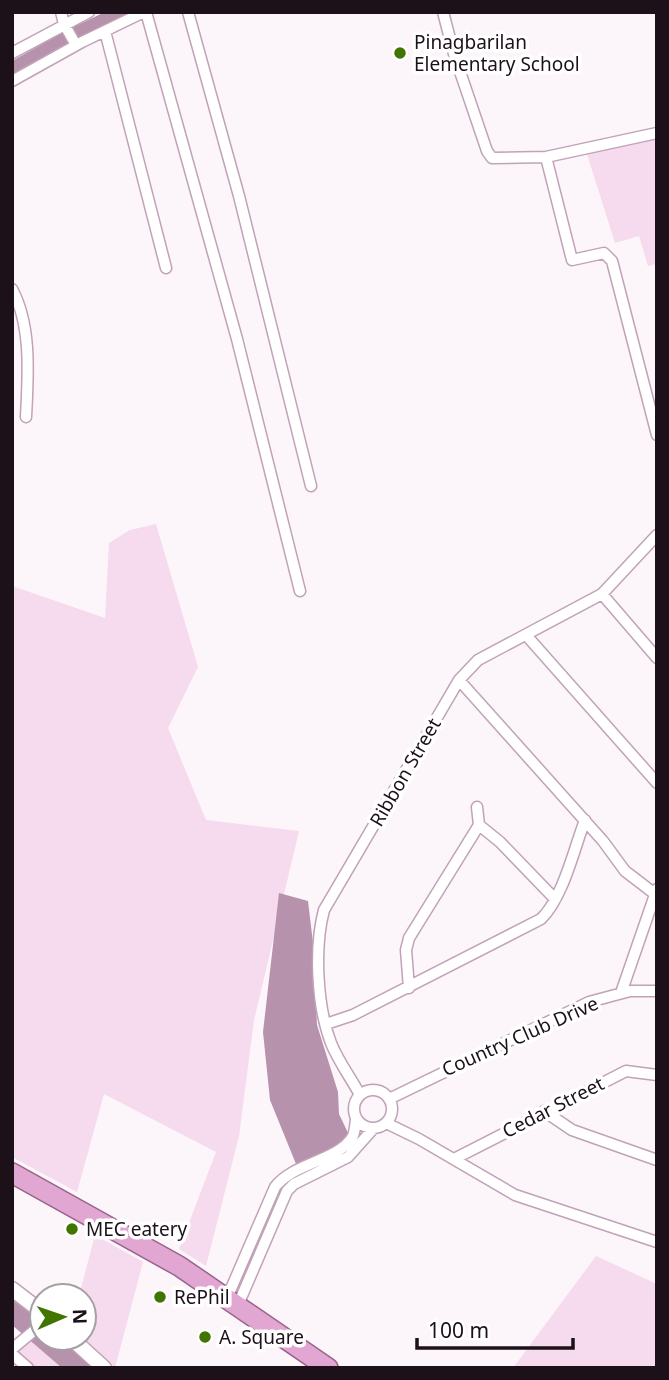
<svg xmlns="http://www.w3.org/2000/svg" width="669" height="1380" viewBox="0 0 669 1380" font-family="'Noto Sans',sans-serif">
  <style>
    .green { fill: #f6daed }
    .water { fill: #b792ac }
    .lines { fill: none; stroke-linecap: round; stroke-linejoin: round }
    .minor-casing { stroke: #c1a2b7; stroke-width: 13 }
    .tertiary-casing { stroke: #c1a2b7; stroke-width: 17 }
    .trunk-casing { stroke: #986489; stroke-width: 22 }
    .minor { stroke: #fff; stroke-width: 10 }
    .tertiary { stroke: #fff; stroke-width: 14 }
    .trunk { stroke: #e2a6d2; stroke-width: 19 }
    .poi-dot { fill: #407500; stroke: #fff; stroke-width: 2.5 }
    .labels { text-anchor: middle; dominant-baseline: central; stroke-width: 7; stroke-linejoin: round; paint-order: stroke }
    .poi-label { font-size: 19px; fill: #1c1119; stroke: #fff; text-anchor: start }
    .street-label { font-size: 19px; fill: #1c1119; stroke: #fff }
  </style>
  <rect width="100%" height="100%" fill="#fcf5fa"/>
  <path class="green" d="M657 137V264L648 266 639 236 615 243 586 151Z
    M156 524 198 667 168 728 206 820 299 831 254 1020 239 1136 206 1266 179 1249 216 1152 104 1094 77 1192 12 1157V586L105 618 109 543 130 530Z
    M95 1235 143 1262 115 1368H112L79 1338H84V1296H79Z
    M596 1256 657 1284V1368H513Z
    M29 1339 62 1368H33L15 1352Z"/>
  <path class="water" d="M105 12H136L114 20V22L12 77V61L67 30Z
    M279 893 308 901 313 943 317 1025 338 1092 339 1114 350 1137 339 1146 296 1164 270 1100 263 1032Z
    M12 1299 42 1322V1338H60L95 1368H62L12 1325Z"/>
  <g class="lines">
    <g class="minor-casing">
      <path id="minor" d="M61 12 64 24 76 45
        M146 12 237 339 300 591
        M188 12 239 196 311 486
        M443 12 454 54 487 151 492 158 546 157 657 133
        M105 31 166 268
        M12 53 89 12
        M12 81 82 42 144 12
        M546 157 572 260 604 253 612 261 657 435
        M12 289C32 326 28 376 26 417
        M602 594 657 658
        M526 635 657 783
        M459 680 603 841 625 871 655 894
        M477 807 479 825
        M409 988 406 950 409 938 479 825 500 842 555 899
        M621 993 657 889
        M326 1024 353 1015 541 919C563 898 574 849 585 820
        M354 1109a19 19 0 1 1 38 0a19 19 0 1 1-38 0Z
        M360 1095C351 1078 338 1061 331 1043 317 1007 314 947 324 910L459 680 478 660 602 594 657 535
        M389 1099 589 1002 630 991H657
        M544 1111 572 1130 657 1160
        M386 1123 419 1139 515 1195 657 1242
        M454 1159 626 1071 657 1075
        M227 1298 275 1187C294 1162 339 1161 353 1136 355 1131 355 1125 356 1120
        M238 1305 287 1191 294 1184 348 1157 373 1129
        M12 1349 42 1324
        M12 1354 28 1368"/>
    </g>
    <g class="tertiary-casing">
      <path id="tertiary" d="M12 1289 42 1312
        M71 1338 104 1368"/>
    </g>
    <g class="trunk-casing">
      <path id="trunk" d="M12 1173 179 1266 328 1368"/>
    </g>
    <use href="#minor" class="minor"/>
    <use href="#tertiary" class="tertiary"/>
    <use href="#trunk" class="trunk"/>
  </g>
  <g class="poi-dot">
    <circle cx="400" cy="53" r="7"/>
    <circle cx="72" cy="1229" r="7"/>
    <circle cx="160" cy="1297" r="7"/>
    <circle cx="205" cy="1337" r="7"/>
  </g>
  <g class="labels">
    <g class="poi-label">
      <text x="414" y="42">Pinagbarilan<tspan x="414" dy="22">Elementary School</tspan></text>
      <text x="86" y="1229">MEC eatery</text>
      <text x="174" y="1297">RePhil</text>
      <text x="219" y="1337">A. Square</text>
    </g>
    <g class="street-label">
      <text transform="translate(405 772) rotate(-60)">Ribbon Street</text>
      <text transform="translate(520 1036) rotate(-24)">Country Club Drive</text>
      <text transform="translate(553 1107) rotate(-27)">Cedar Street</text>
    </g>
  </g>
  <rect width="669" height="1380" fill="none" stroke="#1c1119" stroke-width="28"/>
  <g transform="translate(63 1317) rotate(88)"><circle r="33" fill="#ffffff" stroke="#a4a0a3" stroke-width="2"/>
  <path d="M0-5L12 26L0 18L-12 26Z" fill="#407500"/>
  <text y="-10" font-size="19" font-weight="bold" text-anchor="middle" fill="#1c1119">N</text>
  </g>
  <path d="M417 1338v10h156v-10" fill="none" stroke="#1c1119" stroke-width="3.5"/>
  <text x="428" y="1338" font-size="21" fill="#1c1119" stroke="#ffffff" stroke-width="5" paint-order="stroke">100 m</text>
</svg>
